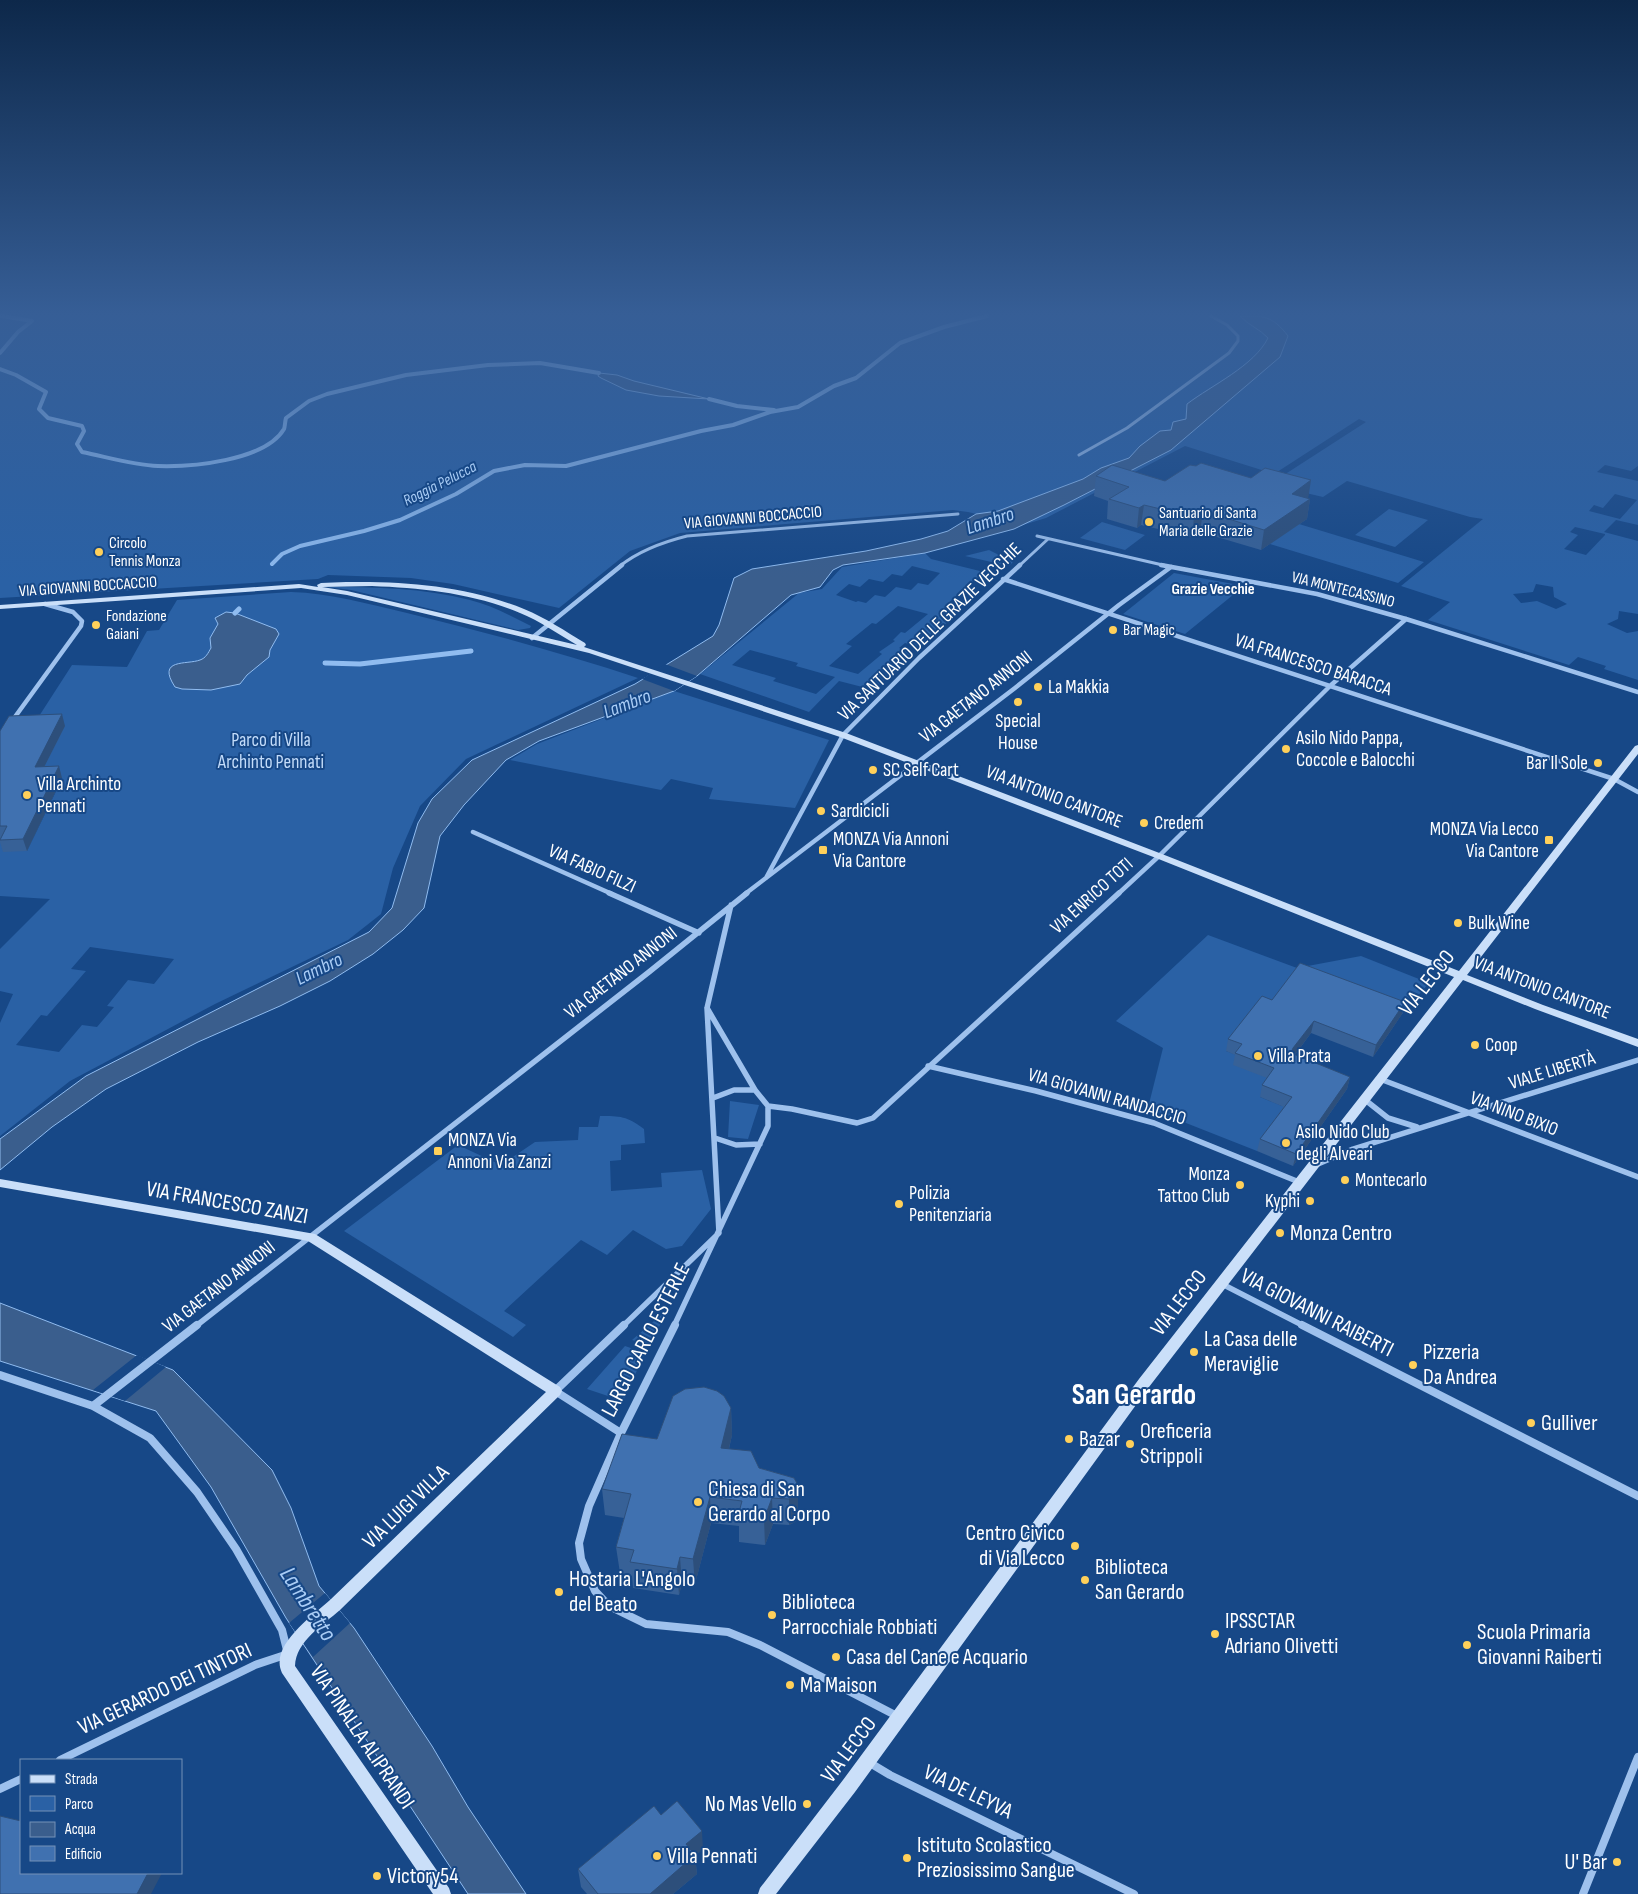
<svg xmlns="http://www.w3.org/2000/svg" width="1638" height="1894" viewBox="0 0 1638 1894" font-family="'Sofia Sans Condensed',sans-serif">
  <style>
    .green { fill: #2a61a5; fill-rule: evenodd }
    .water { fill: #3a5e8d; stroke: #90bcf0 }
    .pier { fill: #174887 }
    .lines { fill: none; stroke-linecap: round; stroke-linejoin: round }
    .stream-far1 { stroke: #90bcf0; stroke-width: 4 }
    .stream { stroke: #90bcf0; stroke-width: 5 }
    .street-far3 { stroke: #9ec1ed; stroke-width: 3 }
    .street-far2 { stroke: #9ec1ed; stroke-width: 4.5 }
    .street-far1 { stroke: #9ec1ed; stroke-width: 5.5 }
    .street { stroke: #9ec1ed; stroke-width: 8 }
    .secondary { fill: #cadff9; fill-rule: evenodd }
    .wall { fill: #376197 }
    .shaded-wall { fill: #2d4f7b }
    .building { fill: #4071b0; stroke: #2d4f7b }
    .poi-dot { fill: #ffd05a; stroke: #174887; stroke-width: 2 }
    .labels { text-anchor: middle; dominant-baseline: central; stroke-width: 4; stroke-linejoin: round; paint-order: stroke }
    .far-water-label { font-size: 16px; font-style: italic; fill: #a9ccf5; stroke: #174887 }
    .far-poi-label { font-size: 16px; fill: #fff; stroke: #174887; text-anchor: start }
    .far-street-label { font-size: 16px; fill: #fff; stroke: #174887 }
    .far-neighbourhood-label { font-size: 16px; font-weight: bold; fill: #fff; stroke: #174887 }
    .street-label { font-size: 19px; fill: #fff; stroke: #174887 }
    .poi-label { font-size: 19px; fill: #fff; stroke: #174887; text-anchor: start }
    .park-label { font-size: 19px; fill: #c3dcfa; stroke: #174887 }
    .water-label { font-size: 20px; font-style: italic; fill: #a9ccf5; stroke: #174887 }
    .near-street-label { font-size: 22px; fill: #fff; stroke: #174887 }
    .near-poi-label { font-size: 22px; fill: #fff; stroke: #174887; text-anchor: start }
    .near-water-label { font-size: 24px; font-style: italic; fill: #a9ccf5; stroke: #174887 }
    .near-district-label { font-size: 29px; font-weight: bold; fill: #fff; stroke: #174887 }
  </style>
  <rect width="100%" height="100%" fill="#174887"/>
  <path class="green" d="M0 316H1638V466L1631 471 1605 465 1597 472 1638 481V525L1616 520 1604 532 1638 541V614L1619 611 1618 619 1607 624 1627 633 1638 631V680L1604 669 1606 666 1578 657 1569 665 1428 620 1450 602 1401 586 1483 519 1470 517 1347 481 1323 497 1276 486 1273 482 1366 422 1359 419 1274 474 1185 446 1046 518 1023 525 968 512 953 510 680 533 630 551 559 608 453 584 411 578 328 575 318 579 0 598ZM1615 494 1637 500 1620 519 1589 511 1594 505 1603 508ZM1575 527 1605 534V535L1586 555 1564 549 1578 535 1570 532ZM1536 584 1553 587 1554 597 1567 604 1556 609 1537 601 1521 603 1513 594 1533 592Z
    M1389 509 1428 520 1395 547 1355 535Z
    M1102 522 1145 535 1125 550 1080 538Z
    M1299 524 1424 562 1398 583 1270 544Z
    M989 550 1013 562 1009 566 965 556Z
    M925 553 931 559 984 572 946 605 962 609 920 647 905 643 899 648 913 653 874 690 839 681 809 712 700 674 799 593 822 589 842 567ZM912 566 940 573 928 585 918 583 911 590 896 587 885 597 875 595 866 603 858 601 856 602 836 595 849 584 860 587 869 579 883 582 892 574 902 576ZM898 606 928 614 905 633 901 632 893 640 895 641 879 652 882 654 858 674 829 666 852 646 846 644 872 623 876 624ZM750 650 798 663 796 666 835 677 816 694 773 681 776 678 732 665Z
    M1174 573 1244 586 1185 634 1123 614Z
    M327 587C374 587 424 588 470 600 491 605 511 616 531 626L530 628 518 630 351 590Z
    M291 592C330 593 368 604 407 613 485 632 562 653 638 678L466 759 420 806 393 868 381 914 348 940 215 1004 70 1081 0 1136V1023L13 994 0 991V949L50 899 0 896V838H10L27 851 62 779H38L32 727 72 665 127 667 147 631 159 630 177 600ZM90 947 174 959 154 984 128 980 107 1006 114 1007 97 1027 82 1025 59 1052 16 1045 41 1015 47 1016 86 971 71 969Z
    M674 691 829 740 795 808 709 799 713 788 671 779 661 790 510 760 537 744Z
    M1208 935 1297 968 1361 956 1429 983 1402 1014 1226 1051 1239 1056 1272 1080 1260 1097 1282 1106 1298 1084 1279 1121 1257 1151 1148 1108 1163 1048 1116 1021Z
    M730 1101 759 1105 748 1139 728 1137Z
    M600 1116C620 1116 627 1116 644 1129L645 1143 621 1145V1160L610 1161 611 1191 662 1187 661 1173 702 1170 711 1209 682 1246 666 1249 633 1230 607 1255 581 1240 504 1311 526 1325 513 1337 344 1231 458 1145 501 1165 535 1142 578 1140 579 1127H598Z
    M668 1309 650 1345 632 1340Z
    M625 1346 645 1353 623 1401 587 1389Z"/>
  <path class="water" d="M1240 316C1263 316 1272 315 1288 336L1280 357 1171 450 1064 505 1014 529 925 553 843 565 833 570 820 587 791 595 697 676 674 691 539 741 506 760 464 805 440 836 424 908 403 930 373 954 330 981 280 1006 198 1042 106 1089 52 1127 0 1170V1139L86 1076 369 932 392 908 418 823 432 799 472 760 635 684 713 636 719 625 734 578 752 569 866 551 921 539 948 531 976 514 998 511 1083 479 1101 468 1129 458 1140 446 1160 431 1171 430 1173 422 1186 419 1187 404C1212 385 1254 366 1268 338 1260 329 1248 325 1240 316Z
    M599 373 617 375 634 381 709 399 659 396 626 390 601 378 598 376Z
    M226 612 235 613 276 629 279 634 270 650 269 657 247 675 240 684 211 690 182 689 175 687C156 658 187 665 200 660 206 658 208 653 211 648L210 638 218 624 215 618Z
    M0 1303 173 1370 272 1470 291 1508 319 1586 354 1628 432 1746 468 1807 526 1894H468L286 1618 211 1487 156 1411 0 1361Z"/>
  <path class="pier" d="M665 664 697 676 674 691 642 679Z
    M137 1355 166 1367 125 1401 93 1390Z
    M325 1593 350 1623 313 1657 289 1623Z"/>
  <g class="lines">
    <path class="stream-far1" d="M0 353 18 332 32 321 2 316
      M0 369 16 375 46 392 39 409 48 418 82 426 84 431 77 444 82 452C107 457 133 465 158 466 191 467 265 461 284 429 285 427 285 421 286 418L309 401 327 394 406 375 488 365 540 363 599 373
      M709 399 737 406 774 410
      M272 564 282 554 300 546 364 531 400 520 456 494 494 471 525 465 566 466 701 431 733 425 770 412 798 407 834 386 856 378 900 343 944 327 987 316"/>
    <path class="stream" d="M235 613 239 609
      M325 663 360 664 471 651"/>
    <path class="street-far3" d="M1079 455 1127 428 1229 353 1238 341V336L1227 325 1211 316
      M1037 536 1167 566
      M620 566C640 550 663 542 687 536L958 514
      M1019 566 1048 539"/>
    <path class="street-far2" d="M1161 565 1317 594 1406 619 1638 692
      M1003 579 1614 779 1638 792
      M532 638 622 565
      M12 721 81 626 82 621 73 612 45 604
      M473 832 612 894
      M766 878 843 735 919 658 1020 565
      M745 894 1015 688 1119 605 1171 567
      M1118 894 1159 856 1330 686 1406 619"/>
    <path class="street-far1" d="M609 893 699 933
      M928 1066 1036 1091 1154 1123 1299 1182
      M1380 1079 1638 1177
      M713 1098 734 1090H755
      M1364 1099 1388 1118 1417 1127
      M768 1106 792 1109 857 1123 873 1118 1119 893
      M715 1138 736 1145 760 1144
      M1318 1164 1353 1149 1638 1060
      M1222 1284 1304 1326
      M196 1326 649 972 747 893
      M623 1326 719 1233 707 1008 731 905
      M674 1326 768 1126V1106L755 1090 707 1008"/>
    <path class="street" d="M675 1325 621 1433 589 1506 579 1543 581 1559 595 1591 609 1606 646 1624 728 1632 760 1645 897 1716
      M1302 1325 1638 1496
      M0 1375 93 1406 150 1438 197 1492 236 1549 282 1630 288 1654 255 1665 60 1760
      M93 1406 197 1325
      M621 1433 555 1391 624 1325
      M870 1763 890 1775 1134 1894
      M0 1789 21 1779
      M1583 1894 1638 1757"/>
    <path class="secondary" d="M346 582C407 581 467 586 524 609 546 618 565 631 585 643L586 645 584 647 846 733 1162 854 1459 971 1635 746 1638 745V754L1467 975 1543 1005 1638 1039V1047L1535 1009 1463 980 1149 1387 855 1792 776 1894H758L760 1888 843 1780 1139 1379 1454 977 1156 858 840 737 589 653 347 595 301 588 0 609V605L299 584 318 587 317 585 321 583ZM372 586C422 588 472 593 520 613 540 621 558 634 577 645L347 591 322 587Z
      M0 1179 315 1234 560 1387 562 1391 560 1395 340 1610C323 1625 296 1641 295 1666L449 1888 451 1894H433L282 1673C269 1646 312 1616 330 1600L546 1392 308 1241 0 1187Z"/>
  </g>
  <path class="wall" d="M1096 476 1165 481 1310 499 1307 519 1261 550 1200 532 1192 537 1141 525 1137 528 1107 519 1108 501 1094 496Z
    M65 726 44 767 62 778 27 851 3 852 0 842V731Z
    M1272 1000 1405 1002 1402 1014 1373 1057 1311 1033 1295 1055 1350 1077 1347 1089 1293 1166 1257 1151 1260 1139 1284 1107 1260 1097 1262 1085 1267 1078 1233 1065 1235 1055 1226 1051 1228 1039Z
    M731 1408 732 1435 729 1449 759 1468 794 1478 798 1511V1516L795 1522 789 1525 773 1524 765 1545 739 1542V1526L711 1523 695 1584 682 1583 679 1595 633 1588 632 1576 620 1573 616 1547 624 1518 605 1515 602 1489 657 1439Z
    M661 1815 703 1849 695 1856 697 1874 673 1894H587L581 1887 578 1869Z"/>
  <path class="shaded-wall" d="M1311 480 1308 500 1310 499 1307 519 1261 550 1264 530 1292 494Z
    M1144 505 1141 525 1137 528 1139 508Z
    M1203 511 1200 532 1192 537 1194 517Z
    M62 714 65 726 38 779 35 767Z
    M59 766 62 778 27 851 23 839Z
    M1405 1002 1402 1014 1373 1057 1376 1045Z
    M1314 1021 1311 1033 1291 1060V1053L1293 1048Z
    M1350 1077 1347 1089 1293 1166 1296 1154Z
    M731 1408 732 1435 723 1474 721 1448Z
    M798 1485V1516L795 1522 789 1525V1499Z
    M710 1497 711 1523 695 1584 693 1559Z
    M772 1498 773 1524 765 1545 764 1519Z
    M680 1557 682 1583 679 1595 677 1569Z
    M702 1831 703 1849 695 1856 697 1874 673 1894H650L686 1844Z
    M148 1873H162L151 1894H137Z"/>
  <path class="building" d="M1201 463 1251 478 1265 468 1311 480 1292 494 1310 499 1264 530 1203 511 1194 517 1144 505 1139 508 1109 499 1129 487 1096 476 1112 465 1165 481 1190 465 1196 466Z
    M62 714 35 767 59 766 23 839 0 840 7 826H0V731L9 716Z
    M1300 963 1405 1002 1376 1045 1314 1021 1293 1048 1291 1053 1350 1077 1296 1154 1260 1139 1292 1097 1262 1085 1274 1068 1235 1053 1242 1044 1228 1039 1262 996 1272 1000Z
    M704 1387 717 1391 724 1396 731 1408 721 1448 751 1451 759 1468 794 1478 798 1485V1490L794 1496 789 1499 772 1498 764 1519 738 1516 742 1501 710 1497 693 1559 680 1557 677 1569 630 1562 634 1550 616 1547 631 1494 602 1489 622 1434 657 1439 673 1396 685 1389Z
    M677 1801 702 1831 686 1844 695 1855 650 1894H598L578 1869 654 1806 661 1815Z
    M0 1816 21 1821V1873H148L137 1894H0Z"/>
  <linearGradient id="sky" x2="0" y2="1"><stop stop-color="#0d284a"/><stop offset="0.54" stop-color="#365e96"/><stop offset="1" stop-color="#365e96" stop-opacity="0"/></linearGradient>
  <rect width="1638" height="581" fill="url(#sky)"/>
  <g class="poi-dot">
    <circle cx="1149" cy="522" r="5"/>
    <circle cx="99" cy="552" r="5"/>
    <circle cx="96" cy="625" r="5"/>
    <circle cx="1113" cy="630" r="5"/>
    <circle cx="1038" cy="687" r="5"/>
    <circle cx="1018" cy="702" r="5"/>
    <circle cx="1286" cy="749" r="5"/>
    <circle cx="1598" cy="763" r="5"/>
    <circle cx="873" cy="770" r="5"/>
    <circle cx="27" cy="795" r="5"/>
    <circle cx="821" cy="811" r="5"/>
    <circle cx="1144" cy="823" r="5"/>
    <rect x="1544" y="835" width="10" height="10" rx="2.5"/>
    <rect x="818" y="845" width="10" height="10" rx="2.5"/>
    <circle cx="1458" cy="923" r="5"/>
    <circle cx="1475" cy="1045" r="5"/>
    <circle cx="1258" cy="1056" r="5"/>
    <circle cx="1286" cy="1143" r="5"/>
    <rect x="433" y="1146" width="10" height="10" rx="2.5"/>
    <circle cx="1345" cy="1180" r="5"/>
    <circle cx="1240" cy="1185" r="5"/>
    <circle cx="1310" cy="1201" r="5"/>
    <circle cx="899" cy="1204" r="5"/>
    <circle cx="1280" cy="1233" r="5"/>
    <circle cx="1194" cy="1352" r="5"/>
    <circle cx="1413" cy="1365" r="5"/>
    <circle cx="1531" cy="1423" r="5"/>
    <circle cx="1069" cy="1439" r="5"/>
    <circle cx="1130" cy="1444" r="5"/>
    <circle cx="698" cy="1502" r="5"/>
    <circle cx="1075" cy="1546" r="5"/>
    <circle cx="1085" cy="1580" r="5"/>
    <circle cx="559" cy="1592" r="5"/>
    <circle cx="772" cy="1615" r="5"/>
    <circle cx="1215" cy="1634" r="5"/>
    <circle cx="1467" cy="1645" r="5"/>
    <circle cx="836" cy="1657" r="5"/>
    <circle cx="790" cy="1685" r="5"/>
    <circle cx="807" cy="1804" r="5"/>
    <circle cx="657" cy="1856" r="5"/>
    <circle cx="907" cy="1858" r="5"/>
    <circle cx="1617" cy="1862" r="5"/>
    <circle cx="377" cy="1876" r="5"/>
  </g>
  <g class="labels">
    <g class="far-water-label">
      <text transform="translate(440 484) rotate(-27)">Roggia Pelucca</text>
    </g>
    <g class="far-poi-label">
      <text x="1159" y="513">Santuario di Santa<tspan x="1159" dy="18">Maria delle Grazie</tspan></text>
      <text x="109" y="543">Circolo<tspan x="109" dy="18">Tennis Monza</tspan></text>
      <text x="106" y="616">Fondazione<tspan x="106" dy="18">Gaiani</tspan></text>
      <text x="1123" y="630">Bar Magic</text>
    </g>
    <g class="far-street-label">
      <text transform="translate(753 518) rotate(-5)">VIA GIOVANNI BOCCACCIO</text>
      <text transform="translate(88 587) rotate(-4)">VIA GIOVANNI BOCCACCIO</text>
      <text transform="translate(1343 590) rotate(14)">VIA MONTECASSINO</text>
    </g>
    <g class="far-neighbourhood-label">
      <text x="1213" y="589">Grazie Vecchie</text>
    </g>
    <g class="street-label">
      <text transform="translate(930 632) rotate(-44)">VIA SANTUARIO DELLE GRAZIE VECCHIE</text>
      <text transform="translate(1313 665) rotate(18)">VIA FRANCESCO BARACCA</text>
      <text transform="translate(976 697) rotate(-38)">VIA GAETANO ANNONI</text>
      <text transform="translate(1054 797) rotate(21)">VIA ANTONIO CANTORE</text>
      <text transform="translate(592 869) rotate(24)">VIA FABIO FILZI</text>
      <text transform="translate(1092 896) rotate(-42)">VIA ENRICO TOTI</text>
      <text transform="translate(621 973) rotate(-38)">VIA GAETANO ANNONI</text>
      <text transform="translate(1542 988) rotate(21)">VIA ANTONIO CANTORE</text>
      <text transform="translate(1552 1071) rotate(-17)">VIALE LIBERTÀ</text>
      <text transform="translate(1107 1097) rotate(16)">VIA GIOVANNI RANDACCIO</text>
      <text transform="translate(1514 1114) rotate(21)">VIA NINO BIXIO</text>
      <text transform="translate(219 1287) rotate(-38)">VIA GAETANO ANNONI</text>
    </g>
    <g class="poi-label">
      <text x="1048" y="687">La Makkia</text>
      <text x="1018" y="721" text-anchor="middle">Special<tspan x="1018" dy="22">House</tspan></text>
      <text x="1296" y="738">Asilo Nido Pappa,<tspan x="1296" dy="22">Coccole e Balocchi</tspan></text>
      <text x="1588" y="763" text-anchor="end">Bar Il Sole</text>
      <text x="883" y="770">SC Self Cart</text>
      <text x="37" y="784">Villa Archinto<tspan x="37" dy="22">Pennati</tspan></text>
      <text x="831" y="811">Sardicicli</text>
      <text x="1154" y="823">Credem</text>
      <text x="1539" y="829" text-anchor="end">MONZA Via Lecco<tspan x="1539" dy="22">Via Cantore</tspan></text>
      <text x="833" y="839">MONZA Via Annoni<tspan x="833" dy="22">Via Cantore</tspan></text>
      <text x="1468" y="923">Bulk Wine</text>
      <text x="1485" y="1045">Coop</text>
      <text x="1268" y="1056">Villa Prata</text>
      <text x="1296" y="1132">Asilo Nido Club<tspan x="1296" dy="22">degli Alveari</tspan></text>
      <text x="448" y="1140">MONZA Via<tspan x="448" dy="22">Annoni Via Zanzi</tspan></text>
      <text x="1230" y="1174" text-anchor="end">Monza<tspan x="1230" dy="22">Tattoo Club</tspan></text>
      <text x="1355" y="1180">Montecarlo</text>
      <text x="909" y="1193">Polizia<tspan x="909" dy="22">Penitenziaria</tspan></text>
      <text x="1300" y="1201" text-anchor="end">Kyphi</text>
    </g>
    <g class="park-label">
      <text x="271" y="740">Parco di Villa<tspan x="271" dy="22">Archinto Pennati</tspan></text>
    </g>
    <g class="water-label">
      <text transform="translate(990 521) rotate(-18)">Lambro</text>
      <text transform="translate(627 704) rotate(-21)">Lambro</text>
      <text transform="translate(319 969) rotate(-26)">Lambro</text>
    </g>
    <g class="near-street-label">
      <text transform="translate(1427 983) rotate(-52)">VIA LECCO</text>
      <text transform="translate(227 1203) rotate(10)">VIA FRANCESCO ZANZI</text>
      <text transform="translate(1179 1303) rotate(-52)">VIA LECCO</text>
      <text transform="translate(1317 1313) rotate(27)">VIA GIOVANNI RAIBERTI</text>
      <text transform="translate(646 1340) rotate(-63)">LARGO CARLO ESTERLE</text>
      <text transform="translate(406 1507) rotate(-44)">VIA LUIGI VILLA</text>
      <text transform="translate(165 1689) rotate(-25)">VIA GERARDO DEI TINTORI</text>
      <text transform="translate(362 1737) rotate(56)">VIA PINALLA ALIPRANDI</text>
      <text transform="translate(849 1750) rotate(-53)">VIA LECCO</text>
      <text transform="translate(968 1792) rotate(26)">VIA DE LEYVA</text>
    </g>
    <g class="near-poi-label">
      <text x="1290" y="1233">Monza Centro</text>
      <text x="1204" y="1339">La Casa delle<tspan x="1204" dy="25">Meraviglie</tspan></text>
      <text x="1423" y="1352">Pizzeria<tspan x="1423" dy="25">Da Andrea</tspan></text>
      <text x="1541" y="1423">Gulliver</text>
      <text x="1140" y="1431">Oreficeria<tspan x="1140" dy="25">Strippoli</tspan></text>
      <text x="1079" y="1439">Bazar</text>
      <text x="708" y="1489">Chiesa di San<tspan x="708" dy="25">Gerardo al Corpo</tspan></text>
      <text x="1065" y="1533" text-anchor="end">Centro Civico<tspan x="1065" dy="25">di Via Lecco</tspan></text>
      <text x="1095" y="1567">Biblioteca<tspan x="1095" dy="25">San Gerardo</tspan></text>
      <text x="569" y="1579">Hostaria L'Angolo<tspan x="569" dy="25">del Beato</tspan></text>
      <text x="782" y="1602">Biblioteca<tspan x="782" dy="25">Parrocchiale Robbiati</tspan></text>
      <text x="1225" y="1621">IPSSCTAR<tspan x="1225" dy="25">Adriano Olivetti</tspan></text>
      <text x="1477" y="1632">Scuola Primaria<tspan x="1477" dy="25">Giovanni Raiberti</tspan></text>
      <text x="846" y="1657">Casa del Cane e Acquario</text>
      <text x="800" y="1685">Ma Maison</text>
      <text x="797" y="1804" text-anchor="end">No Mas Vello</text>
      <text x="917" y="1845">Istituto Scolastico<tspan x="917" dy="25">Preziosissimo Sangue</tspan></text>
      <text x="667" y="1856">Villa Pennati</text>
      <text x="1607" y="1862" text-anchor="end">U' Bar</text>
      <text x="387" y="1876">Victory54</text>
    </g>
    <g class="near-water-label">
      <text transform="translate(308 1604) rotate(57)">Lambretto</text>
    </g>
    <g class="near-district-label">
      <text x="1134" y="1395">San Gerardo</text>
    </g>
  </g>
  <rect x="20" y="1759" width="162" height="115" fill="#174887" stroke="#7491b7"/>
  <rect x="30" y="1775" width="25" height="8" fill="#cadff9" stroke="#7491b7"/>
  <text x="65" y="1784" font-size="15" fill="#ffffff">Strada</text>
  <rect x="30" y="1796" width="25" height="15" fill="#2a61a5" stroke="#7491b7"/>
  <text x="65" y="1809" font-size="15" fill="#ffffff">Parco</text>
  <rect x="30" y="1822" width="25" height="15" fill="#3a5e8d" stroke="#7491b7"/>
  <text x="65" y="1834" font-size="15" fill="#ffffff">Acqua</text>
  <rect x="30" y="1846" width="25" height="15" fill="#4071b0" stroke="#7491b7"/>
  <text x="65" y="1859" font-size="15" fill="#ffffff">Edificio</text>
</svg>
